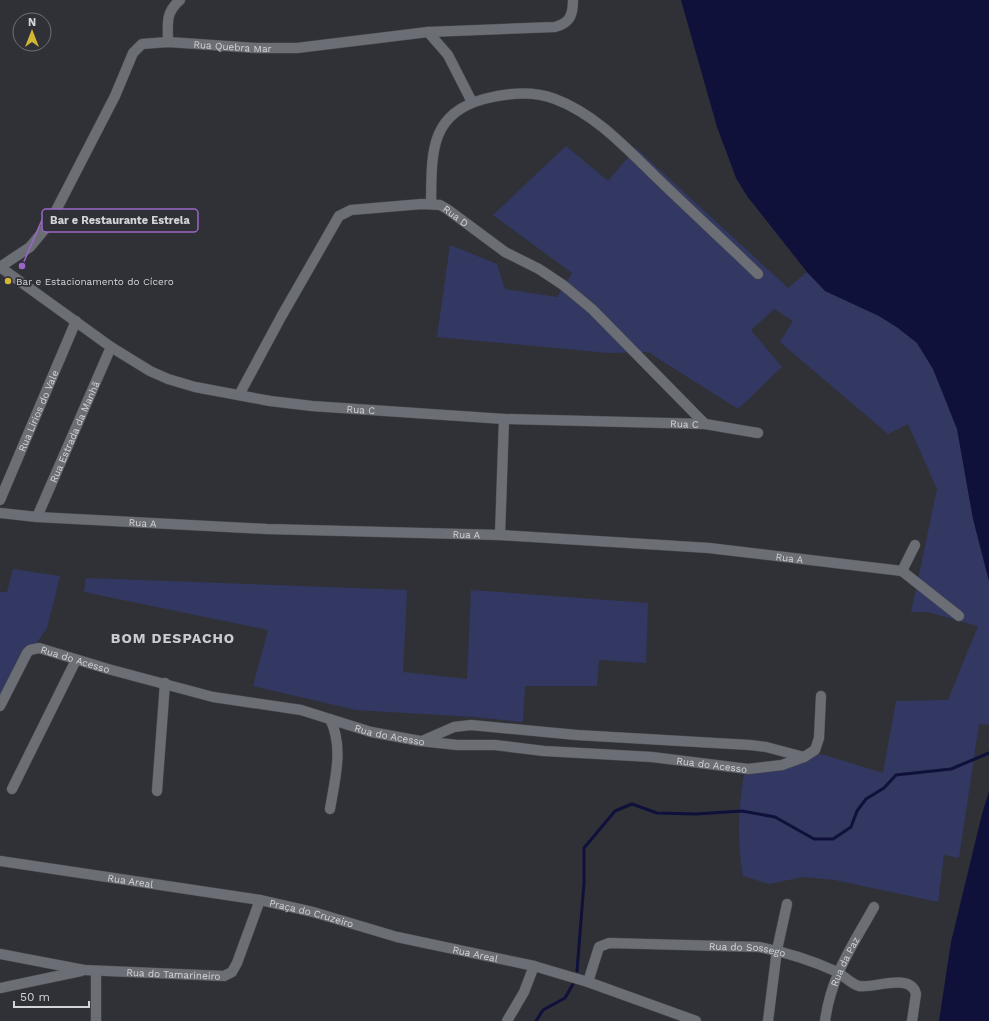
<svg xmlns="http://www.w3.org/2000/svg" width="989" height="1021" viewBox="0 0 989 1021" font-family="'Work Sans',sans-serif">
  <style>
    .green { fill: #323862 }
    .water { fill: #10113b }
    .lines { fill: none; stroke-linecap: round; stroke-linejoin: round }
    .stream { stroke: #10113b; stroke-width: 3 }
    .street-casing { stroke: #4c4d52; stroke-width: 11 }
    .street { stroke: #6c6e75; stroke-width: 10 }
    .poi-dot { fill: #d3b635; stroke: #303137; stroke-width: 1.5 }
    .labels { text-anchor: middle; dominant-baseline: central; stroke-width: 3.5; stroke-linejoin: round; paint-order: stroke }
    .street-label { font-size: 10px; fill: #d3d4d8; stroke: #303137 }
    .poi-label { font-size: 10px; fill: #d3d4d8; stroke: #303137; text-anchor: start }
    .district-label { font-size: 14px; font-weight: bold; letter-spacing: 1px; fill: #caccd4; stroke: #303137 }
    .leader { fill: none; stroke: #9a67c8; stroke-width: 1.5 }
    .callout-dot { fill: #9a67c8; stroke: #303137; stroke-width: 1.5 }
    .callout { fill: #303137; stroke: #9a67c8; stroke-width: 1.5 }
    .callout-label { font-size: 11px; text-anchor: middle; font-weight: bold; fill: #d3d4d8 }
  </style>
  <rect width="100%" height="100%" fill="#303137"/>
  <path class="green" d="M566 146 608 181 636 148 788 288 807 272 825 291 879 316 898 328 917 343 933 369 943 391 957 429 973 519 989 581V725L979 724 959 858 944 855 938 902 835 880 803 877 769 884 743 876C737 838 738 812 744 775L786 769 821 754 883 773 896 701 948 700 978 626 928 612H911L937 489 908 424 888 434 780 342 793 321 774 309 751 330 782 367 738 409 648 352 609 353 437 337 450 245 497 264 505 289 557 297 572 273 493 215Z
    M13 569 60 576 47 628 36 644 0 711V592H7Z
    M86 578 407 590 403 672 467 679 471 590 648 603 646 663 599 660 597 686H525L523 722 475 717 356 710 253 686 268 630 84 592Z"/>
  <path class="water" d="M681 0H989V581L973 519 957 429 933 369 917 343 898 328 879 316 825 291 807 272 747 196 736 178 717 127Z
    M989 791V1021H939L951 942 982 814Z"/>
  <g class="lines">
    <path class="stream" d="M577 971 584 883V848L615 811 632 804 657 813 696 814 742 811 775 817 814 839H833L851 827 857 811 866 799 884 788 896 775 951 769 989 753
      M536 1021 543 1010 565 998 573 984"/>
    <g class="street-casing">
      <g id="street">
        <path d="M428 32 448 55 472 102"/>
        <path d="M168 42C168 23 165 13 180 0"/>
        <path d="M431 203C432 156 428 114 484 99 507 93 532 90 555 99 595 114 625 147 655 176 689 209 724 241 758 274"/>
        <path id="s1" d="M0 267 111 347 150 371 168 379 195 387 270 401 312 406 504 419 705 424 758 433"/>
        <path id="s2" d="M0 267 30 247 49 224 115 96 133 53 142 44 168 42 256 48H297L428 32 555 27C570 23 573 15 573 0"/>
        <path id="s3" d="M239 395 281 317 339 216 351 210 422 204 440 205 447 209 505 252 539 269 563 285 592 309 705 424"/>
        <path id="s4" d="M0 500 76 321"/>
        <path id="s5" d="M0 513 37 517 267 529 500 535 709 548 902 571 915 545"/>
        <path id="s6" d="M37 517 111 347"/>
        <path d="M500 535 504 419"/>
        <path d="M902 571 959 616"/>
        <path id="s7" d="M0 706 27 653 30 650 39 648 108 669 213 697 301 710 371 732 420 741 457 745H495L544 751 652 757 748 769 782 765 804 757 815 750 819 738 821 696"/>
        <path d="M330 719C344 747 335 779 330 809"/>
        <path d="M422 741 454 727 471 725 577 735 750 745 766 747 804 757"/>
        <path d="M12 789 76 660"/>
        <path d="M157 791 165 683"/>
        <path id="s8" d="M0 861 260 900 313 912 397 937 534 966 588 982 696 1021"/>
        <path id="s9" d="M0 954 84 970 224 976 232 972 237 963 260 900"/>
        <path id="s10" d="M588 982 599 947 609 943 759 947C785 952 811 960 835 971 844 975 849 983 859 986 873 989 911 972 916 994L912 1021"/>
        <path d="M0 988 81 971"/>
        <path d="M96 1021V971"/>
        <path d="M507 1021 524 992 534 966"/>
        <path d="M768 1021 777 950 787 904"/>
        <path id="s11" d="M825 1021C831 976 852 946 874 907"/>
      </g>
    </g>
    <use href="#street" class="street"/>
  </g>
  <circle class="poi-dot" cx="8" cy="281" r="4"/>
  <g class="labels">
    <g class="street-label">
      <text stroke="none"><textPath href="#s2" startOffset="360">Rua Quebra Mar</textPath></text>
      <text stroke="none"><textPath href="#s3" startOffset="327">Rua D</textPath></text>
      <text stroke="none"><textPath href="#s1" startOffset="398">Rua C</textPath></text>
      <text stroke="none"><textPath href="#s4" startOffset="97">Rua Lirios do Vale</textPath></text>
      <text stroke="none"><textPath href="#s1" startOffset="722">Rua C</textPath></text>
      <text stroke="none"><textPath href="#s6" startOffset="93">Rua Estrada da Manhã</textPath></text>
      <text stroke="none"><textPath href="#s5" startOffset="143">Rua A</textPath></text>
      <text stroke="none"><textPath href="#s5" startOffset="467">Rua A</textPath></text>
      <text stroke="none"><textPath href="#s5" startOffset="791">Rua A</textPath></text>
      <text stroke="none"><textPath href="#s7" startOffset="111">Rua do Acesso</textPath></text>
      <text stroke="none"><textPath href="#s7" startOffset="435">Rua do Acesso</textPath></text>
      <text stroke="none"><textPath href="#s7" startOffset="759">Rua do Acesso</textPath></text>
      <text stroke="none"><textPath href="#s8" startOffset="132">Rua Areal</textPath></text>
      <text stroke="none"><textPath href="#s8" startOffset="316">Praça do Cruzeiro</textPath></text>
      <text stroke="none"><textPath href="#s10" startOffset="186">Rua do Sossego</textPath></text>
      <text stroke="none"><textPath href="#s8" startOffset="485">Rua Areal</textPath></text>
      <text stroke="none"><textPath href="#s11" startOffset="63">Rua da Paz</textPath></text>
      <text stroke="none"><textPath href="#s9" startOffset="175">Rua do Tamarineiro</textPath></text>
    </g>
    <g class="poi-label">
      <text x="16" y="281">Bar e Estacionamento do Cícero</text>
    </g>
    <g class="district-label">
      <text x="173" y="638">BOM DESPACHO</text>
    </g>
  </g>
  <path class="leader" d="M22 266L42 220"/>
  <circle class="callout-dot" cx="22" cy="266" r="4"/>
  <rect class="callout" x="42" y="209" width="156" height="23" rx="4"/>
  <g class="callout-label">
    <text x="120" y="224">Bar e Restaurante Estrela</text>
  </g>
  <g transform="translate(32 32)"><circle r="19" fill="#303137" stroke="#717277"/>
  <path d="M0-3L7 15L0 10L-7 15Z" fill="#d3b635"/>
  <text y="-6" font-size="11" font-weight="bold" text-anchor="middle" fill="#d3d4d8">N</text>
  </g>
  <path d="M14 1001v6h75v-6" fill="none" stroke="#d3d4d8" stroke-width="2"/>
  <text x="20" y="1001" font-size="12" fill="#d3d4d8" stroke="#303137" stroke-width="3" paint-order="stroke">50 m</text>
</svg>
